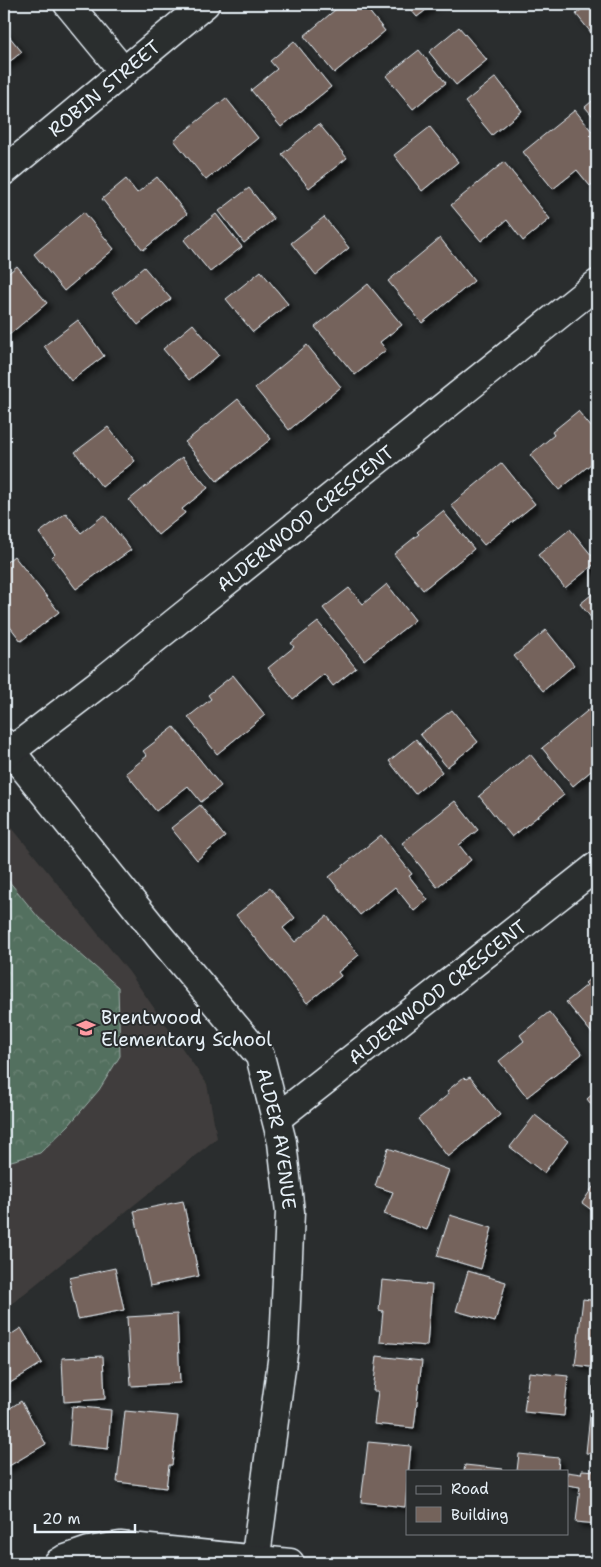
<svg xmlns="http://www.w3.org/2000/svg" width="601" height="1567" viewBox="0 0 601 1567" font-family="'Shantell Sans',sans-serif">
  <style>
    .built { fill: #403d3c }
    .forest { fill: url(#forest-crowns); stroke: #9eb0ab }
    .building { fill: #74635b; stroke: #e8f1f8; filter: url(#shadow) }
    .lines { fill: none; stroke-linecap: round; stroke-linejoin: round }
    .minor-casing { stroke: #e8f1f8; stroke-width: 31 }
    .minor { stroke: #2a2d2e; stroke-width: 28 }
    .labels { text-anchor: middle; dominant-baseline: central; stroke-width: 4; stroke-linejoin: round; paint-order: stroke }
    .street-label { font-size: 19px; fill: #e8f1f8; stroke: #2a2d2e }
    .poi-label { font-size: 19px; fill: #e8f1f8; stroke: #2a2d2e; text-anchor: start }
  </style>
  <defs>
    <pattern id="forest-crowns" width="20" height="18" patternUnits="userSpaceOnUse" patternTransform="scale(1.25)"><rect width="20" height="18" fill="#536f5e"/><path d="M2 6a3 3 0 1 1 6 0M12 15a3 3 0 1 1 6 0" fill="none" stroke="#6c8476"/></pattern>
    <filter id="shadow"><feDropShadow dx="4.5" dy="4.5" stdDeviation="2.5" flood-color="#0009"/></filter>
  </defs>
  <rect width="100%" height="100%" fill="#2a2d2e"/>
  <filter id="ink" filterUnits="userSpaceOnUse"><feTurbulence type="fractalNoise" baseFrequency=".02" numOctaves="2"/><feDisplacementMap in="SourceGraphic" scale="10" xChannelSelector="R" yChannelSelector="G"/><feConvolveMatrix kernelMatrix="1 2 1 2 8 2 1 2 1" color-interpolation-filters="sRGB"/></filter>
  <g filter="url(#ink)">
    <path class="built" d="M4 818 129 972 207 1084 217 1138 4 1310Z"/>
    <path class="forest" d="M4 875 38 917 118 987 120 1056 99 1090 69 1125 40 1153 4 1163Z"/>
    <path class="building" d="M342 4H363L385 31 334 73 304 36Z
      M406 4H434L417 17Z
      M588 4H597V40L576 14Z
      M459 27 487 60 456 85 429 52Z
      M4 30 22 52 4 66Z
      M294 41 331 87 281 127 251 90 277 69 270 61Z
      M419 50 446 83 413 109 386 76Z
      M496 77 522 111 492 135 465 102Z
      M597 97V121L585 107Z
      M226 98 258 138 206 180 174 140Z
      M575 110 597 138V180L590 186 577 170 553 189 523 152Z
      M319 124 347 158 309 188 282 154Z
      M430 127 458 162 422 191 394 155Z
      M504 162 550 219 523 241 507 220 481 241 451 205Z
      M157 177 187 214 143 250 102 199 126 179 137 193Z
      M249 188 274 219 244 243 219 211Z
      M84 212 114 249 64 291 34 254Z
      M216 214 242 247 210 272 184 240Z
      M324 217 349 248 316 275 291 243Z
      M440 238 474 281 422 323 388 281Z
      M17 266 47 303 4 339V277Z
      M144 267 171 299 138 325 112 293Z
      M261 271 288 304 253 332 226 299Z
      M368 284 402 325 380 342 386 350 355 375 315 327Z
      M78 320 104 356 71 381 44 346Z
      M193 324 219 355 189 380 163 349Z
      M307 345 341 387 289 430 255 388Z
      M238 399 271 439 217 481 185 442Z
      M578 411 597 434V459L559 490 530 455 554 435 552 432Z
      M108 427 135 461 102 487 75 452Z
      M182 457 208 488 182 509 185 513 158 535 129 500Z
      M502 463 535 504 484 545 451 505Z
      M443 511 474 549 423 590 394 554 419 534 417 532Z
      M66 513 81 533 104 515 131 550 76 589 52 557 55 554 39 533Z
      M570 529 597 562 565 588 538 555Z
      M14 556 59 612 21 641 4 619V564Z
      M387 584 415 620 364 660 323 608 349 588 363 604Z
      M597 590V625L580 604Z
      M318 622 356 668 333 686 324 674 293 699 268 668 294 647 291 643Z
      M546 630 574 665 543 691 514 656Z
      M233 675 265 715 217 754 188 717 211 699 208 695Z
      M592 707 597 713V766L573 786 542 748Z
      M452 710 478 742 447 767 420 734Z
      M174 727 221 786 201 802 188 786 156 811 126 773 147 756 143 751Z
      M416 739 442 772 415 794 389 761Z
      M530 754 564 795 512 837 479 796Z
      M455 801 478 830 459 845 471 860 437 887 402 843Z
      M200 805 225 837 197 860 171 828Z
      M381 835 412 874 409 876 428 900 414 911 395 887 360 915 329 877Z
      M270 888 295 918 283 928 295 942 327 916 359 955 338 972 341 976 307 1003 236 915Z
      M597 973V1035L595 1037 566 1002 587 985 585 983Z
      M549 1012 582 1054 527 1097 499 1061 524 1041 520 1035Z
      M464 1077 466 1079 470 1077 500 1115 448 1157 418 1119 449 1094 447 1091Z
      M597 1090V1112L587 1099Z
      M535 1115 568 1141 544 1173 510 1147Z
      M388 1148 449 1170 427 1230 384 1214 393 1192 375 1186Z
      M597 1181V1214L582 1203Z
      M183 1201 199 1276 150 1286 134 1211Z
      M450 1215 492 1228 481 1269 437 1256Z
      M115 1268 124 1310 78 1319 69 1278Z
      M468 1271 506 1282 495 1322 456 1311Z
      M382 1280 432 1285 427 1346 380 1342 383 1311 379 1310Z
      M583 1299 597 1301V1368L575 1365Z
      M177 1314 180 1383 131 1386 127 1317Z
      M21 1328 42 1363 7 1385 4 1380V1339Z
      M103 1356 105 1399 64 1402 62 1358Z
      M377 1356 422 1361 414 1428 374 1424 378 1391H373Z
      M529 1372 568 1376 564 1416 524 1412Z
      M593 1386 597 1387V1454L586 1453Z
      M21 1401 46 1444 4 1469V1412Z
      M72 1406 111 1410 108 1449 69 1445Z
      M125 1411 178 1416 172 1465H169L166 1488 117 1482Z
      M368 1442 411 1446 405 1507 361 1502Z
      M519 1454 559 1458 558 1471H517Z
      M465 1465 503 1469V1471H464Z
      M582 1470 597 1471V1524L576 1522 580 1487 567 1485V1472L581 1474Z"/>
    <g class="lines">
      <g class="minor-casing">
        <g id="minor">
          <path d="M68 4 124 72"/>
          <path id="s1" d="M4 171 205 4"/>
          <path id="s2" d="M4 743 161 938 260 1056 282 1142 290 1212 284 1346 255 1563"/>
          <path id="s3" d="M11 751 101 682 597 284"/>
          <path id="s4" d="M277 1118 597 866"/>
          <path d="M58 1563 63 1560 89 1551 120 1546 290 1563"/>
        </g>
      </g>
      <use href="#minor" class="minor"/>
    </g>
  </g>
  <defs>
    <g id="school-bare" transform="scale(1.5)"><path d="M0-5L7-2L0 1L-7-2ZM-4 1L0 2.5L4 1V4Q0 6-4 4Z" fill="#ff9aa2" stroke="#2a2d2e" stroke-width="2.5" paint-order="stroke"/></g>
  </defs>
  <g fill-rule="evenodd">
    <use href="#school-bare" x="86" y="1028"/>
  </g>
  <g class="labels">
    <g class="street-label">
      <text stroke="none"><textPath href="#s1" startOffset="130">ROBIN STREET</textPath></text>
      <text stroke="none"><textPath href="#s3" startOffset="375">ALDERWOOD CRESCENT</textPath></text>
      <text stroke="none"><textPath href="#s4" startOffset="204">ALDERWOOD CRESCENT</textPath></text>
      <text stroke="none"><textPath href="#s2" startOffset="489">ALDER AVENUE</textPath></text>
    </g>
    <g class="poi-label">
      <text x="101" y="1017">Brentwood<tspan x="101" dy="22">Elementary School</tspan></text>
    </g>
  </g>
  <rect width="601" height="1567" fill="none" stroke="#2a2d2e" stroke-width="20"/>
  <rect x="10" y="10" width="581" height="1547" fill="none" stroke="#e8f1f8" stroke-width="2" filter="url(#ink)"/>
  <rect x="406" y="1470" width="162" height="65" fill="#2a2d2e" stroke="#767b7f"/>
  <rect x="416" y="1486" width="25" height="8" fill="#2a2d2e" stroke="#767b7f"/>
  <text x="451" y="1494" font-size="15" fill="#e8f1f8">Road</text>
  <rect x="416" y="1507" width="25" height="15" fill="#74635b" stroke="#767b7f"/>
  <text x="451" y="1520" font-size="15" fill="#e8f1f8">Building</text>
  <path d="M35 1524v8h100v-8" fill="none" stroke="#e8f1f8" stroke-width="2.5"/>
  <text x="42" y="1524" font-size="15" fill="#e8f1f8" stroke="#2a2d2e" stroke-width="4" paint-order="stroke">20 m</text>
</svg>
